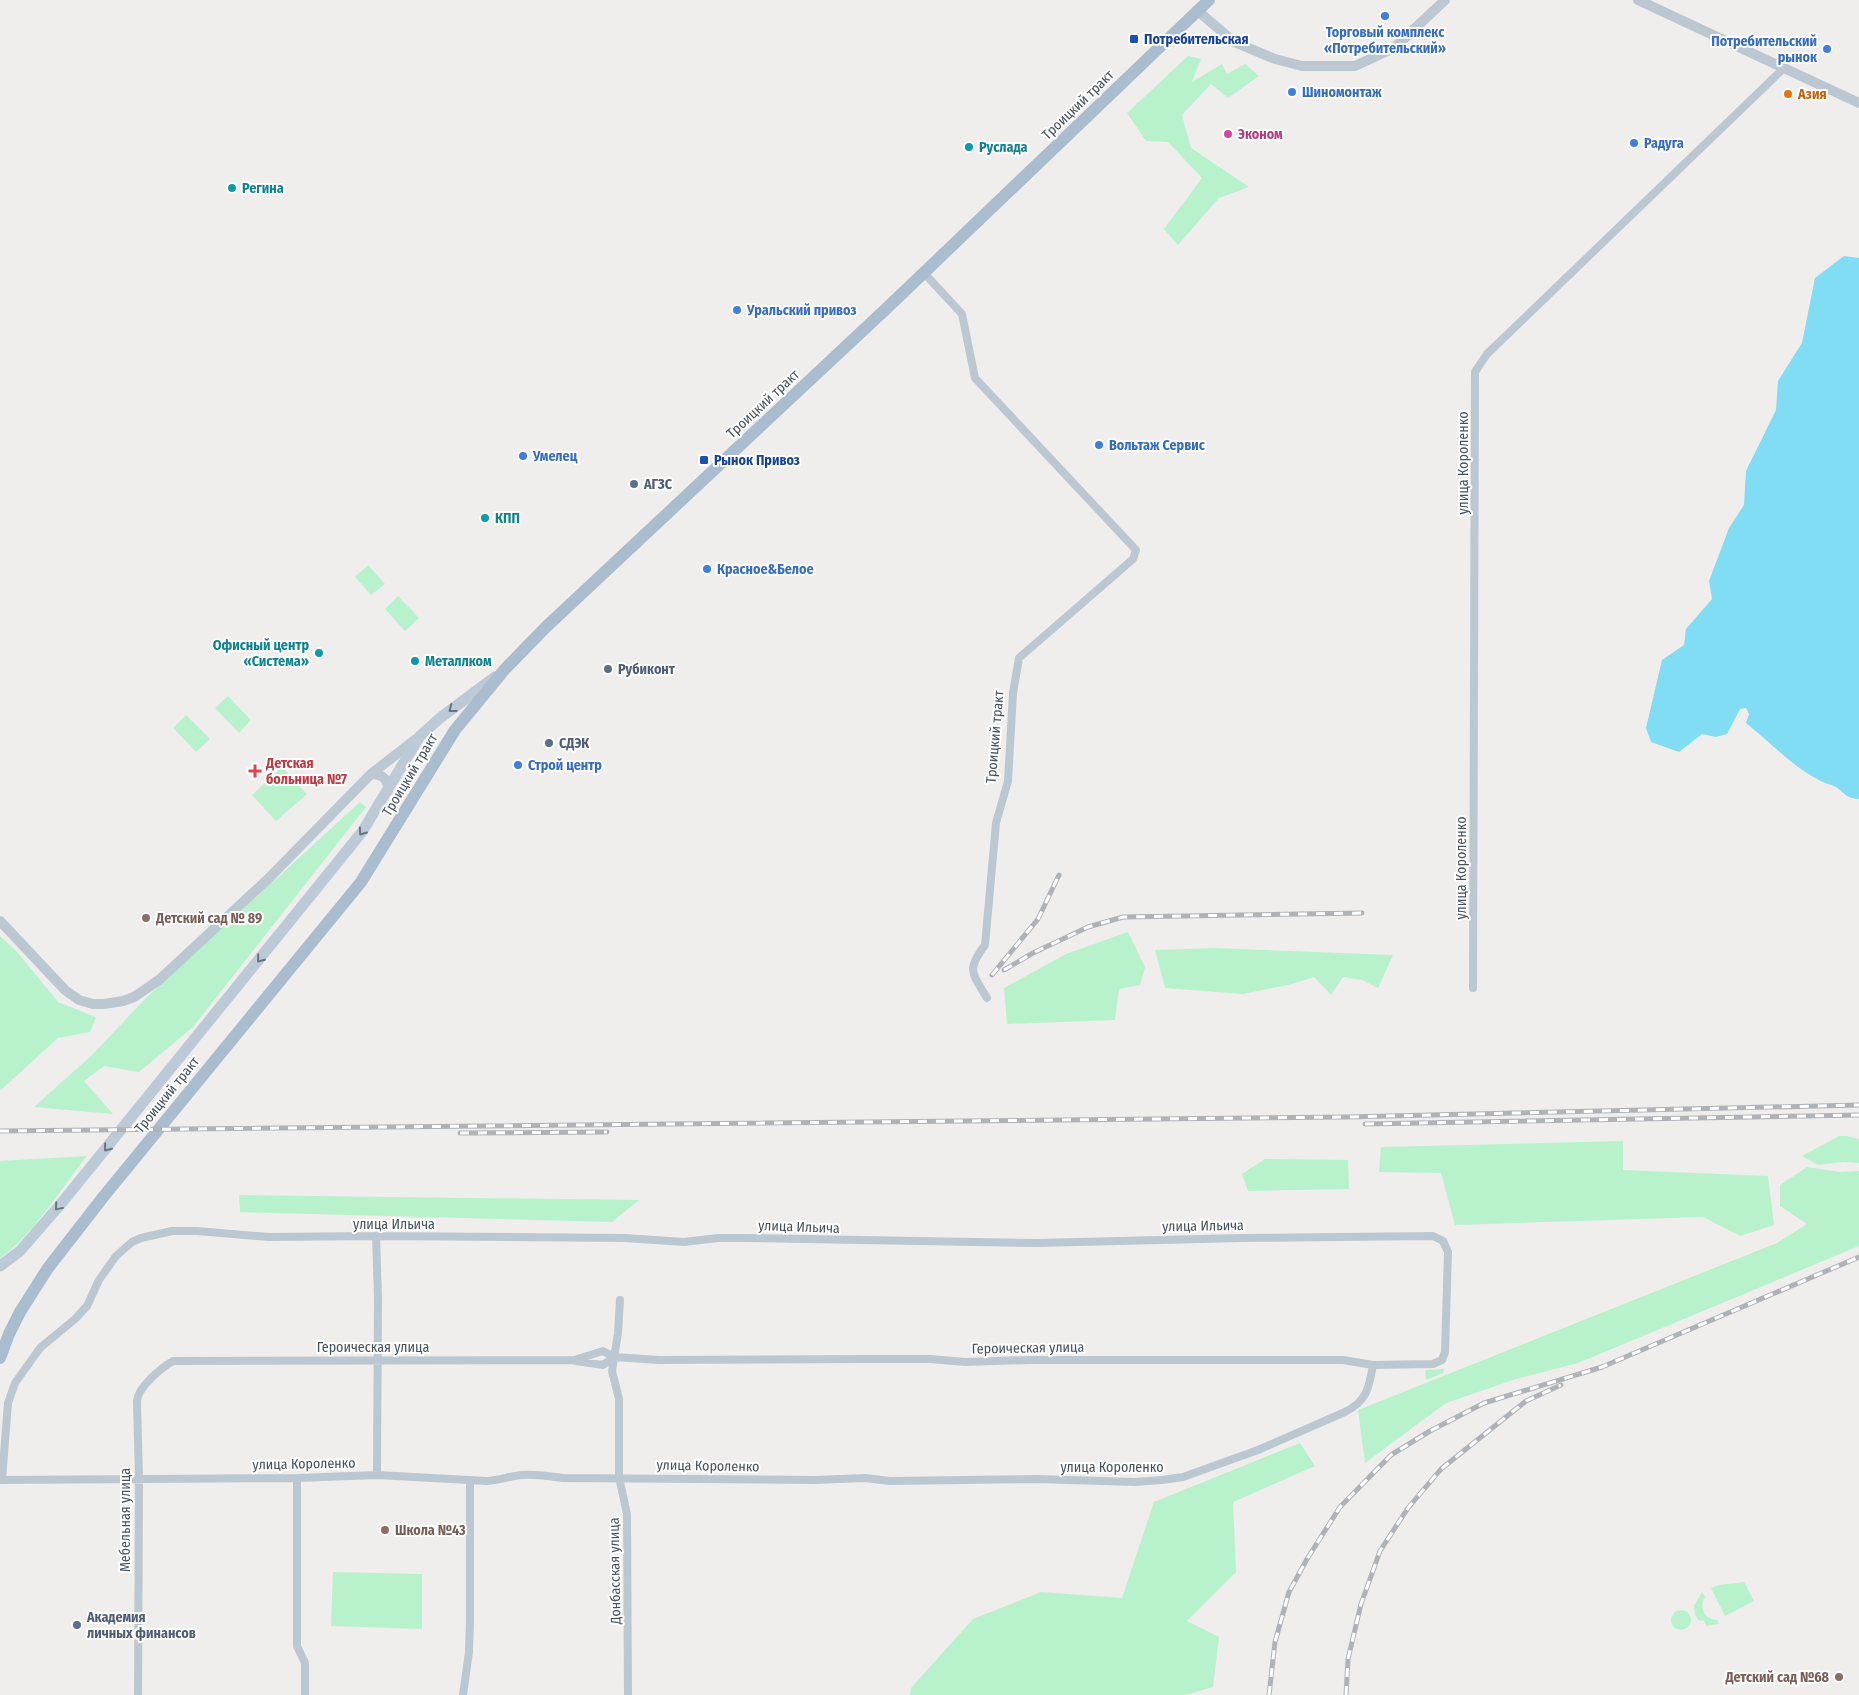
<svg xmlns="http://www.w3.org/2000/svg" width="1859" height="1695" viewBox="0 0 1859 1695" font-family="'Fira Sans Condensed',sans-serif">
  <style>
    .green { fill: #b7f2cd }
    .water { fill: #80ddf3 }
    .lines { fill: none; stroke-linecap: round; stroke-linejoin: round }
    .minor { stroke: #bcc8d1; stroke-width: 8 }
    .tertiary { stroke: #bcc8d1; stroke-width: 10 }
    .secondary { stroke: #bcc9d6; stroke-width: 11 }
    .primary { stroke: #aabdcf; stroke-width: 12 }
    .rail-casing { stroke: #afb3b8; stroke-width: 5 }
    .rail { stroke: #fff; stroke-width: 3; stroke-dasharray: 9; stroke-linecap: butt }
    .oneway { stroke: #687581 }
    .shop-dot { fill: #3f7fe0; stroke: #fff; stroke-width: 2 }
    .transit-dot { fill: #1a4fb4; stroke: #fff; stroke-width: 2 }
    .food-dot { fill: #e8710a; stroke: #fff; stroke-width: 2 }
    .hotel-dot { fill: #d1479c; stroke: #fff; stroke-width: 2 }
    .culture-dot { fill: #0f9aa8; stroke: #fff; stroke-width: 2 }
    .service-dot { fill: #5c6f8a; stroke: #fff; stroke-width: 2 }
    .health-dot { fill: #e0444e; stroke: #fff; stroke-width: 2 }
    .education-dot { fill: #8d6e63; stroke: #fff; stroke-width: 2 }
    .labels { text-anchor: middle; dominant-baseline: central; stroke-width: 4; stroke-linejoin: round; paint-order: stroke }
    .shop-label { font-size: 14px; font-weight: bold; fill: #366cbe; stroke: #fff; text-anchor: start }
    .transit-label { font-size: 14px; font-weight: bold; fill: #164399; stroke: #fff; text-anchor: start }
    .food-label { font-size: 14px; font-weight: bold; fill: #c56008; stroke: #fff; text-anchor: start }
    .street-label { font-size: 14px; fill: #44515c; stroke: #fff }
    .hotel-label { font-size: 14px; font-weight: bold; fill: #b23c85; stroke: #fff; text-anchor: start }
    .culture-label { font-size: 14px; font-weight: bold; fill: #0d838f; stroke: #fff; text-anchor: start }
    .service-label { font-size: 14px; font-weight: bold; fill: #4e5e75; stroke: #fff; text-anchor: start }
    .health-label { font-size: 14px; font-weight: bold; fill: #be3a42; stroke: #fff; text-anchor: start }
    .education-label { font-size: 14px; font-weight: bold; fill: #785e54; stroke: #fff; text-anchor: start }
  </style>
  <rect width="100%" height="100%" fill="#f0eded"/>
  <path class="green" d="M1188 56 1201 59 1192 82 1222 64 1227 74 1245 64 1259 76 1228 98 1211 84 1182 115 1191 148 1249 187 1219 198 1178 245 1164 229 1202 178 1168 142 1146 141 1127 113Z
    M368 565 385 584 371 595 355 577Z
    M398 596 419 618 405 631 385 609Z
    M228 696 251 720 239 733 215 708Z
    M186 715 210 739 196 752 173 728Z
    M282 767 307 794 276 821 252 795Z
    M360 802 366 807 193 1027 139 1072 104 1066 84 1081 113 1114 34 1107 92 1055 146 998Z
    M1128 932 1145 967 1140 985 1119 989 1115 1020 1007 1024 1004 988 1066 954Z
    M0 936 18 953 58 1002 96 1017 90 1032 58 1038 1 1090H0Z
    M1215 948 1393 955 1378 988 1362 980 1343 977 1331 995 1314 977 1288 985 1243 994 1165 988 1155 950Z
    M1839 1136H1847L1859 1139V1163L1843 1162 1818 1165 1802 1156Z
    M1623 1141V1170L1768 1176 1774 1225 1740 1236 1703 1217 1455 1225 1441 1173 1379 1172 1381 1147Z
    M87 1156C62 1187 32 1237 0 1258V1161Z
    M1265 1159 1348 1160 1349 1189 1248 1191 1242 1174Z
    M1807 1167 1841 1172 1859 1171V1246L1578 1363 1516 1379 1446 1403 1365 1463 1358 1410 1777 1243 1807 1224 1780 1206V1185Z
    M239 1195 639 1200 612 1222 240 1212Z
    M1444 1369 1443 1373 1426 1380 1425 1370Z
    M1300 1443 1315 1466 1233 1502 1236 1572 1187 1621 1219 1637 1213 1687 1186 1695H910L911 1688 973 1619 1041 1592 1122 1598 1154 1502Z
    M333 1572 422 1574V1629L331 1626Z
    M1744 1582 1754 1601 1725 1616 1711 1588 1719 1585Z
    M1702 1592 1705 1597C1699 1608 1704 1619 1717 1620L1719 1624 1706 1626 1704 1621 1698 1620 1695 1614 1694 1606Z
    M1671 1620a10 10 0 1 1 20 0a10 10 0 1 1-20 0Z"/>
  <path class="water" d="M1844 256 1859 258V799C1845 798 1846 794 1836 787 1830 784 1823 783 1817 779 1791 765 1770 742 1746 723L1749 714 1746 708 1740 709 1727 734 1716 737 1702 734 1679 752 1651 742 1646 728 1662 660 1684 645 1686 629 1712 599 1709 581 1729 528 1744 505 1746 471 1776 410 1778 381 1802 343 1815 278Z"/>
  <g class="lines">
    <path class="minor" d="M924 273 962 314 975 378 1136 550 1133 559 1019 658 1013 693 1008 781 996 823 985 945C966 970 972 973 987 998
      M1473 988 1475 372 1487 354 1784 68
      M376 1236 378 1297 377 1475
      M620 1300 618 1333 612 1371 619 1399V1477L627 1514 628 1695
      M576 1361 603 1365 614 1357
      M297 1478V1646L305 1663V1695
      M0 1480 297 1478 377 1475 487 1481C499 1480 511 1476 522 1475 536 1474 549 1476 563 1478L815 1480 865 1478 890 1481 1036 1479 1135 1482 1162 1480 1183 1477 1258 1450 1345 1412C1367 1401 1369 1388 1373 1365
      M2 1480 8 1403 15 1383 40 1348 75 1319 87 1306 99 1280 116 1256 132 1242 141 1238 172 1231H197L269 1237 376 1236 625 1238 684 1242 718 1238H745L1037 1243 1242 1238 1433 1236 1443 1241 1448 1252 1445 1352 1442 1360 1433 1364 1373 1365 1343 1360H1029L965 1362 930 1359H867L659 1360 614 1357 603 1351 574 1360 173 1361C161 1368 138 1387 137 1401L139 1479 138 1695
      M463 1695 469 1652 470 1621V1480"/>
    <path class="tertiary" d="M1638 0 1859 103
      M1198 11 1234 42 1275 59 1302 66H1355L1394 48 1445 0
      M371 774C382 774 389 779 388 791
      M0 921 65 990 79 1000 93 1004H104L123 1001 134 997 159 980 267 880 371 774 416 739"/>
    <path class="secondary" d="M0 1266 20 1251 60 1205 362 832 420 736 440 718 495 677"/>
    <path class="primary" d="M0 1358 9 1334 20 1312 48 1268 104 1196 361 882 455 730 505 669 546 627 888 307 1209 0"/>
    <g class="rail-casing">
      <path id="rail" d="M1004 970 1033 953 1088 927 1123 917 1362 913
        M992 975 1038 919 1059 875
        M1365 1124 1859 1115
        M0 1131 1346 1117 1859 1105
        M460 1133 607 1132
        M1269 1695 1275 1642 1289 1592 1307 1559 1340 1507 1391 1455 1430 1431 1484 1403 1602 1367 1859 1257
        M1346 1695 1348 1659 1361 1604 1380 1551 1408 1508 1441 1469 1526 1401 1561 1385"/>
    </g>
    <use href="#rail" class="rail"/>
  </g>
  <defs><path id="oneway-chevron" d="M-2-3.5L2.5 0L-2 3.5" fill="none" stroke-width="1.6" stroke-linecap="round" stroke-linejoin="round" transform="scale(1.25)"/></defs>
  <g class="oneway">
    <use href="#oneway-chevron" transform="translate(452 709) rotate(143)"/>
    <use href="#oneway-chevron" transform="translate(362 832) rotate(126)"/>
    <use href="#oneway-chevron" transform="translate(260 959) rotate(129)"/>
    <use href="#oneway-chevron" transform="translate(107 1148) rotate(129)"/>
    <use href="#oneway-chevron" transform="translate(58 1207) rotate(130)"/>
  </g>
  <g class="shop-dot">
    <circle cx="1385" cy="16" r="5"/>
    <circle cx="1827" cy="49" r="5"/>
    <circle cx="1292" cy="92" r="5"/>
    <circle cx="1634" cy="143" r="5"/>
    <circle cx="737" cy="310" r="5"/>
    <circle cx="1099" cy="445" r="5"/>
    <circle cx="523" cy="456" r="5"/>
    <circle cx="707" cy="569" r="5"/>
    <circle cx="518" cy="765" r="5"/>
  </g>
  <g class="transit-dot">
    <rect x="1129" y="34" width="10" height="10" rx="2.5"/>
    <rect x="699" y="455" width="10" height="10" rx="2.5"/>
  </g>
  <circle class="food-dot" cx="1788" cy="94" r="5"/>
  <circle class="hotel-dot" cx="1228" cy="134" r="5"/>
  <g class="culture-dot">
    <circle cx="969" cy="147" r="5"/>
    <circle cx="232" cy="188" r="5"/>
    <circle cx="485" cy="518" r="5"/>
    <circle cx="319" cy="653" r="5"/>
    <circle cx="415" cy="661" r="5"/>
  </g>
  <g class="service-dot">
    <circle cx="634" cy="484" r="5"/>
    <circle cx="608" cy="669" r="5"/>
    <circle cx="549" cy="743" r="5"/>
    <circle cx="77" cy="1625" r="5"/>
  </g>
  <path class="health-dot" d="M252.5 763.5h5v5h5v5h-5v5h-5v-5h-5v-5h5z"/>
  <g class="education-dot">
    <circle cx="146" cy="918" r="5"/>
    <circle cx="385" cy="1530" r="5"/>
    <circle cx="1839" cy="1677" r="5"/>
  </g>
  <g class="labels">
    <g class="shop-label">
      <text x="1385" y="32" text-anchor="middle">Торговый комплекс<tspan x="1385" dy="16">«Потребительский»</tspan></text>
      <text x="1817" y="41" text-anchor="end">Потребительский<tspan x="1817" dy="16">рынок</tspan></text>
      <text x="1302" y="92">Шиномонтаж</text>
      <text x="1644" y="143">Радуга</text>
      <text x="747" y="310">Уральский привоз</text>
      <text x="1109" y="445">Вольтаж Сервис</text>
      <text x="533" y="456">Умелец</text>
      <text x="717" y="569">Красное&amp;Белое</text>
      <text x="528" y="765">Строй центр</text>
    </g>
    <g class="transit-label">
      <text x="1144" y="39">Потребительская</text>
      <text x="714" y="460">Рынок Привоз</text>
    </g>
    <g class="food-label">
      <text x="1798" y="94">Азия</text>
    </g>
    <g class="street-label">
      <text transform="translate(1078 105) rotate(-44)">Троицкий тракт</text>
      <text transform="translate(763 404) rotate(-43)">Троицкий тракт</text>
      <text transform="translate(1463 463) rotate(-90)">улица Короленко</text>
      <text transform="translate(995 737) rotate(-85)">Троицкий тракт</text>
      <text transform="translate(410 775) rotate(-59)">Троицкий тракт</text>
      <text transform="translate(1461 868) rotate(-90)">улица Короленко</text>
      <text transform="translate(167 1095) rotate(-51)">Троицкий тракт</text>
      <text x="394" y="1224">улица Ильича</text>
      <text transform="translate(1203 1226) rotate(-1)">улица Ильича</text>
      <text transform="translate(799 1227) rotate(2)">улица Ильича</text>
      <text x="373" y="1347">Героическая улица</text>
      <text transform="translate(1028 1348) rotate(-1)">Героическая улица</text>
      <text transform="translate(304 1464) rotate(-1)">улица Короленко</text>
      <text transform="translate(708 1466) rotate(1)">улица Короленко</text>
      <text x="1112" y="1467">улица Короленко</text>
      <text transform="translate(125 1520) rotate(-90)">Мебельная улица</text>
      <text transform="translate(615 1571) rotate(-91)">Донбасская улица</text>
    </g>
    <g class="hotel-label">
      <text x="1238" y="134">Эконом</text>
    </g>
    <g class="culture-label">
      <text x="979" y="147">Руслада</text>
      <text x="242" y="188">Регина</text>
      <text x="495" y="518">КПП</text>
      <text x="309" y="645" text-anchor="end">Офисный центр<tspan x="309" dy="16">«Система»</tspan></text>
      <text x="425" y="661">Металлком</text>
    </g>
    <g class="service-label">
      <text x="644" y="484">АГЗС</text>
      <text x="618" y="669">Рубиконт</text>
      <text x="559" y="743">СДЭК</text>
      <text x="87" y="1617">Академия<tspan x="87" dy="16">личных финансов</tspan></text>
    </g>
    <g class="health-label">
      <text x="266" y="763">Детская<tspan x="266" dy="16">больница №7</tspan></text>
    </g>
    <g class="education-label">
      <text x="156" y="918">Детский сад № 89</text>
      <text x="395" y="1530">Школа №43</text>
      <text x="1829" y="1677" text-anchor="end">Детский сад №68</text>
    </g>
  </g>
</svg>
